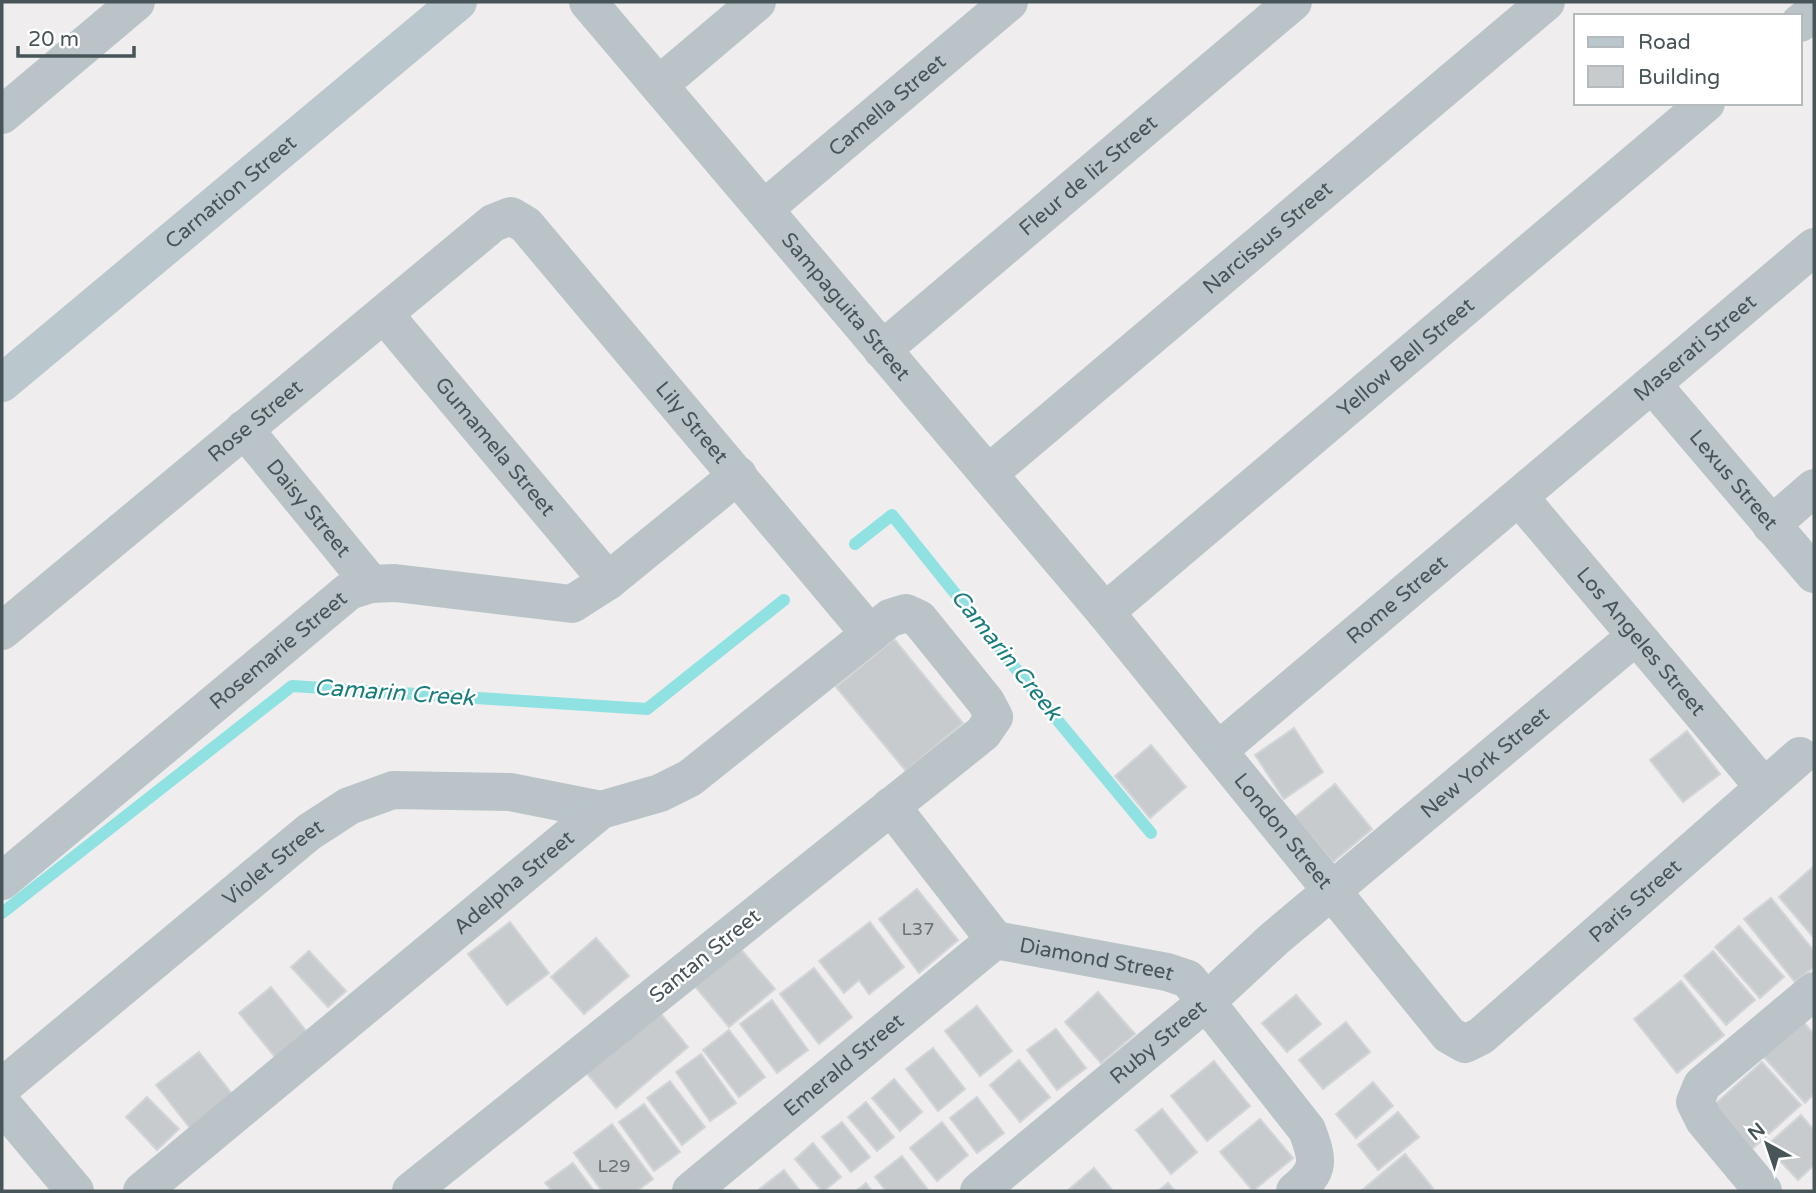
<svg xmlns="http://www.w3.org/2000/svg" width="1816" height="1193" viewBox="0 0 1816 1193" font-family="'Varela Round',sans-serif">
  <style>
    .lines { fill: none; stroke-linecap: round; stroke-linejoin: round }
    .stream { stroke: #90e2e2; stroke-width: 12 }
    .building { fill: #c7cbce; stroke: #d2d5d8; stroke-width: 2 }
    .street { stroke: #bac4c8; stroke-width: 38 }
    .secondary { stroke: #bac7cd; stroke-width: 38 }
    .labels { text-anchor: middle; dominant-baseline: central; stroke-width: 5; stroke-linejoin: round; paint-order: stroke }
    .number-label { font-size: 18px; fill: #677276 }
    .street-label { font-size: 21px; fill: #475458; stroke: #fff }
    .water-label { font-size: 23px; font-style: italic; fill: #187d7d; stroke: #fff }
  </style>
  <rect width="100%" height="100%" fill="#efedee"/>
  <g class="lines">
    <path class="stream" d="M855 544 892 515 1049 710 1151 833
      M2 913 292 686 647 709 784 600"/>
  </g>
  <path class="building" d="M894 639 963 723 906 771 836 687Z
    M1294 728 1323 772 1284 799 1255 755Z
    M1687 731 1720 774 1683 802 1650 760Z
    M1151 745 1186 787 1150 818 1115 776Z
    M1335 784 1372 829 1333 862 1295 817Z
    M1814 866V938L1779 897Z
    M917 889 958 940 919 973 879 919Z
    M1771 898 1814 951V967L1795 982 1744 919Z
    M510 922 549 973 507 1005 468 954Z
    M870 922 904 967 869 994 859 980 844 993 819 961Z
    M1739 926 1784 977 1760 998 1715 947Z
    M596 938 629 976 584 1014 551 977Z
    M739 947 775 989 729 1027 694 985Z
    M309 951 346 991 328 1007 291 967Z
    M1713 951 1755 1000 1726 1025 1684 976Z
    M814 968 852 1017 819 1044 780 994Z
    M1681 981 1724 1035 1677 1073 1634 1019Z
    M271 987 311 1037 280 1063 239 1013Z
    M1098 992 1135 1034 1101 1063 1065 1022Z
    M1296 995 1321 1024 1287 1052 1262 1023Z
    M772 1000 808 1050 777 1073 740 1024Z
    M977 1006 1012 1051 980 1076 945 1031Z
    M657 1009 688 1047 616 1108 584 1070Z
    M1801 1019 1814 1034V1094L1805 1103 1762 1055Z
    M1346 1022 1370 1052 1323 1089 1299 1060Z
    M1056 1029 1086 1068 1057 1090 1027 1050Z
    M729 1030 765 1077 739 1097 703 1050Z
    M933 1048 965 1089 938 1111 906 1069Z
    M199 1052 233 1095 190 1128 156 1085Z
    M701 1054 736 1103 710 1121 676 1072Z
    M1019 1060 1050 1097 1020 1122 990 1085Z
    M1214 1061 1250 1106 1207 1141 1171 1096Z
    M1762 1062 1801 1105 1752 1149 1714 1105Z
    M894 1079 922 1112 900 1131 872 1098Z
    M670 1081 705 1127 682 1145 647 1098Z
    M1373 1082 1393 1106 1356 1138 1336 1114Z
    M147 1097 179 1129 157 1150 126 1117Z
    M977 1097 1004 1133 977 1153 950 1118Z
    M866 1102 894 1137 877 1151 848 1117Z
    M644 1104 680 1152 654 1171 619 1122Z
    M1162 1109 1197 1152 1171 1174 1136 1130Z
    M1398 1112 1419 1137 1378 1170 1358 1145Z
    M1801 1115 1814 1130V1165L1798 1180 1766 1146Z
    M1260 1119 1293 1158 1253 1191 1220 1152Z
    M842 1122 870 1157 851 1172 822 1137Z
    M942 1122 968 1155 937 1181 910 1148Z
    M612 1124 653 1179 637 1191H602L574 1153Z
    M813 1143 841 1177 824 1191H822L795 1159Z
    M1405 1154 1433 1188 1429 1191H1361Z
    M902 1156 928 1190 926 1191H886L875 1177Z
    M573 1163 594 1191H552L545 1183Z
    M1094 1168 1113 1191H1067Z
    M784 1170 800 1191H757Z
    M866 1183 872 1191H856Z
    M1168 1183 1175 1191H1158Z"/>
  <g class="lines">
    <g class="street">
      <path id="s1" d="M588 2 1105 612 1449 1035 1465 1044 1481 1036 1800 756"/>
      <path d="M1800 23 1814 12"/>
      <path d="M659 85 757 2"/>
      <path d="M2 115 136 2"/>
      <path id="s2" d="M764 209 1009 2"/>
      <path id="s3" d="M384 314 608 581"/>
      <path id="s4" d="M882 350 1293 2"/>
      <path id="s5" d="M1652 384 1814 574"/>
      <path id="s6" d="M244 429 371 584"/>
      <path id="s7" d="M988 474 1546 2"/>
      <path id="s8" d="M1519 497 1764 787"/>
      <path d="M1771 525 1814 488"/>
      <path id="s9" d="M1105 612 1706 103"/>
      <path id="s10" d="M2 631 493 223 511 216 526 225 870 634"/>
      <path id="s11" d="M1219 750 1814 247"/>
      <path id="s12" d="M891 806 995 940 1167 972 1188 979 1307 1130C1318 1160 1321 1170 1295 1191"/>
      <path id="s13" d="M2 881 349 591 371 584 395 583 572 604 608 581 738 475"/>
      <path id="s14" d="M2 1087 309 832 349 806 393 790 510 792 601 810"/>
      <path d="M2 1104 75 1191"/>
      <path id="s15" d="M142 1191 601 810 660 793 690 778 890 618 906 613 919 619 986 702 994 717 983 733 411 1191"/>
      <path id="s16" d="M691 1191 995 940"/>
      <path id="s17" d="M979 1191 1206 1002 1274 939 1636 636"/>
      <path d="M1763 1191 1704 1120 1695 1102 1702 1085 1814 991"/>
    </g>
    <path class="secondary" id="s18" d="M2 383 458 2"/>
  </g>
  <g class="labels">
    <g class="number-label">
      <text x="918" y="929">L37</text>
      <text x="614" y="1166">L29</text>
    </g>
    <g class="street-label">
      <text stroke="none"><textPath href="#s2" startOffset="161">Camella Street</textPath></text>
      <text stroke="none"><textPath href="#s4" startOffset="270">Fleur de liz Street</textPath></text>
      <text stroke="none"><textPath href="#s18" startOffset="298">Carnation Street</textPath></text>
      <text stroke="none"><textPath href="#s7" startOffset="366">Narcissus Street</textPath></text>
      <text stroke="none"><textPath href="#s1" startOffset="399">Sampaguita Street</textPath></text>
      <text stroke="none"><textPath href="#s11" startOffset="623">Maserati Street</textPath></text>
      <text stroke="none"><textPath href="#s9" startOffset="394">Yellow Bell Street</textPath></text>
      <text stroke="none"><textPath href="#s10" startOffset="329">Rose Street</textPath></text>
      <text stroke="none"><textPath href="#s10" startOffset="933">Lily Street</textPath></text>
      <text stroke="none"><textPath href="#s3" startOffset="173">Gumamela Street</textPath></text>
      <text stroke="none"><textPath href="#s5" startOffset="126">Lexus Street</textPath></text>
      <text stroke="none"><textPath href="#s6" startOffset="102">Daisy Street</textPath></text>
      <text stroke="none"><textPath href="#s11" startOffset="233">Rome Street</textPath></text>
      <text stroke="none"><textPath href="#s8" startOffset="189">Los Angeles Street</textPath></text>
      <text stroke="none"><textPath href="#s13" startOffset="360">Rosemarie Street</textPath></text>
      <text stroke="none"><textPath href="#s17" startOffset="663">New York Street</textPath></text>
      <text stroke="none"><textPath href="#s1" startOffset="1082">London Street</textPath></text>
      <text stroke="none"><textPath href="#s14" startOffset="352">Violet Street</textPath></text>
      <text stroke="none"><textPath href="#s15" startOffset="483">Adelpha Street</textPath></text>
      <text stroke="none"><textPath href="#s1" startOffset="1586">Paris Street</textPath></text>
      <text transform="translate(705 956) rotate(-39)">Santan Street</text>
      <text stroke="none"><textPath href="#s12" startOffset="273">Diamond Street</textPath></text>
      <text stroke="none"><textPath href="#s17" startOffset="233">Ruby Street</textPath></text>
      <text stroke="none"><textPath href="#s16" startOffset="198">Emerald Street</textPath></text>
    </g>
    <g class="water-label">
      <text transform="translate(1006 655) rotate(51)">Camarin Creek</text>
      <text transform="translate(394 693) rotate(4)">Camarin Creek</text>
    </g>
  </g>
  <rect width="1816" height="1193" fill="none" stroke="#475458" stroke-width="7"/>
  <rect x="1574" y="14" width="228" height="91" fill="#ffffff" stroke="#b5bbbc" stroke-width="2"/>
  <rect x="1588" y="37" width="35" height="10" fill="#bac7cd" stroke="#b5bbbc" stroke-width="2"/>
  <text x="1638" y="49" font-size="21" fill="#475458">Road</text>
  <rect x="1588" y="66" width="35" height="21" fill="#c7cbce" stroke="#b5bbbc" stroke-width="2"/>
  <text x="1638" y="84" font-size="21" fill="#475458">Building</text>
  <g transform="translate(1767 1144) rotate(320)" stroke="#ffffff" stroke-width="5" paint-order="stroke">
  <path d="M0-5L12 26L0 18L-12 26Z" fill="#475458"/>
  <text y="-10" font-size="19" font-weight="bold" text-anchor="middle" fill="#475458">N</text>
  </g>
  <path d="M18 46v10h116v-10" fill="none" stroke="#475458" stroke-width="3.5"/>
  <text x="28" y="46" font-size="21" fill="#475458" stroke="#ffffff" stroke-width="5" paint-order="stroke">20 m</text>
</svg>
